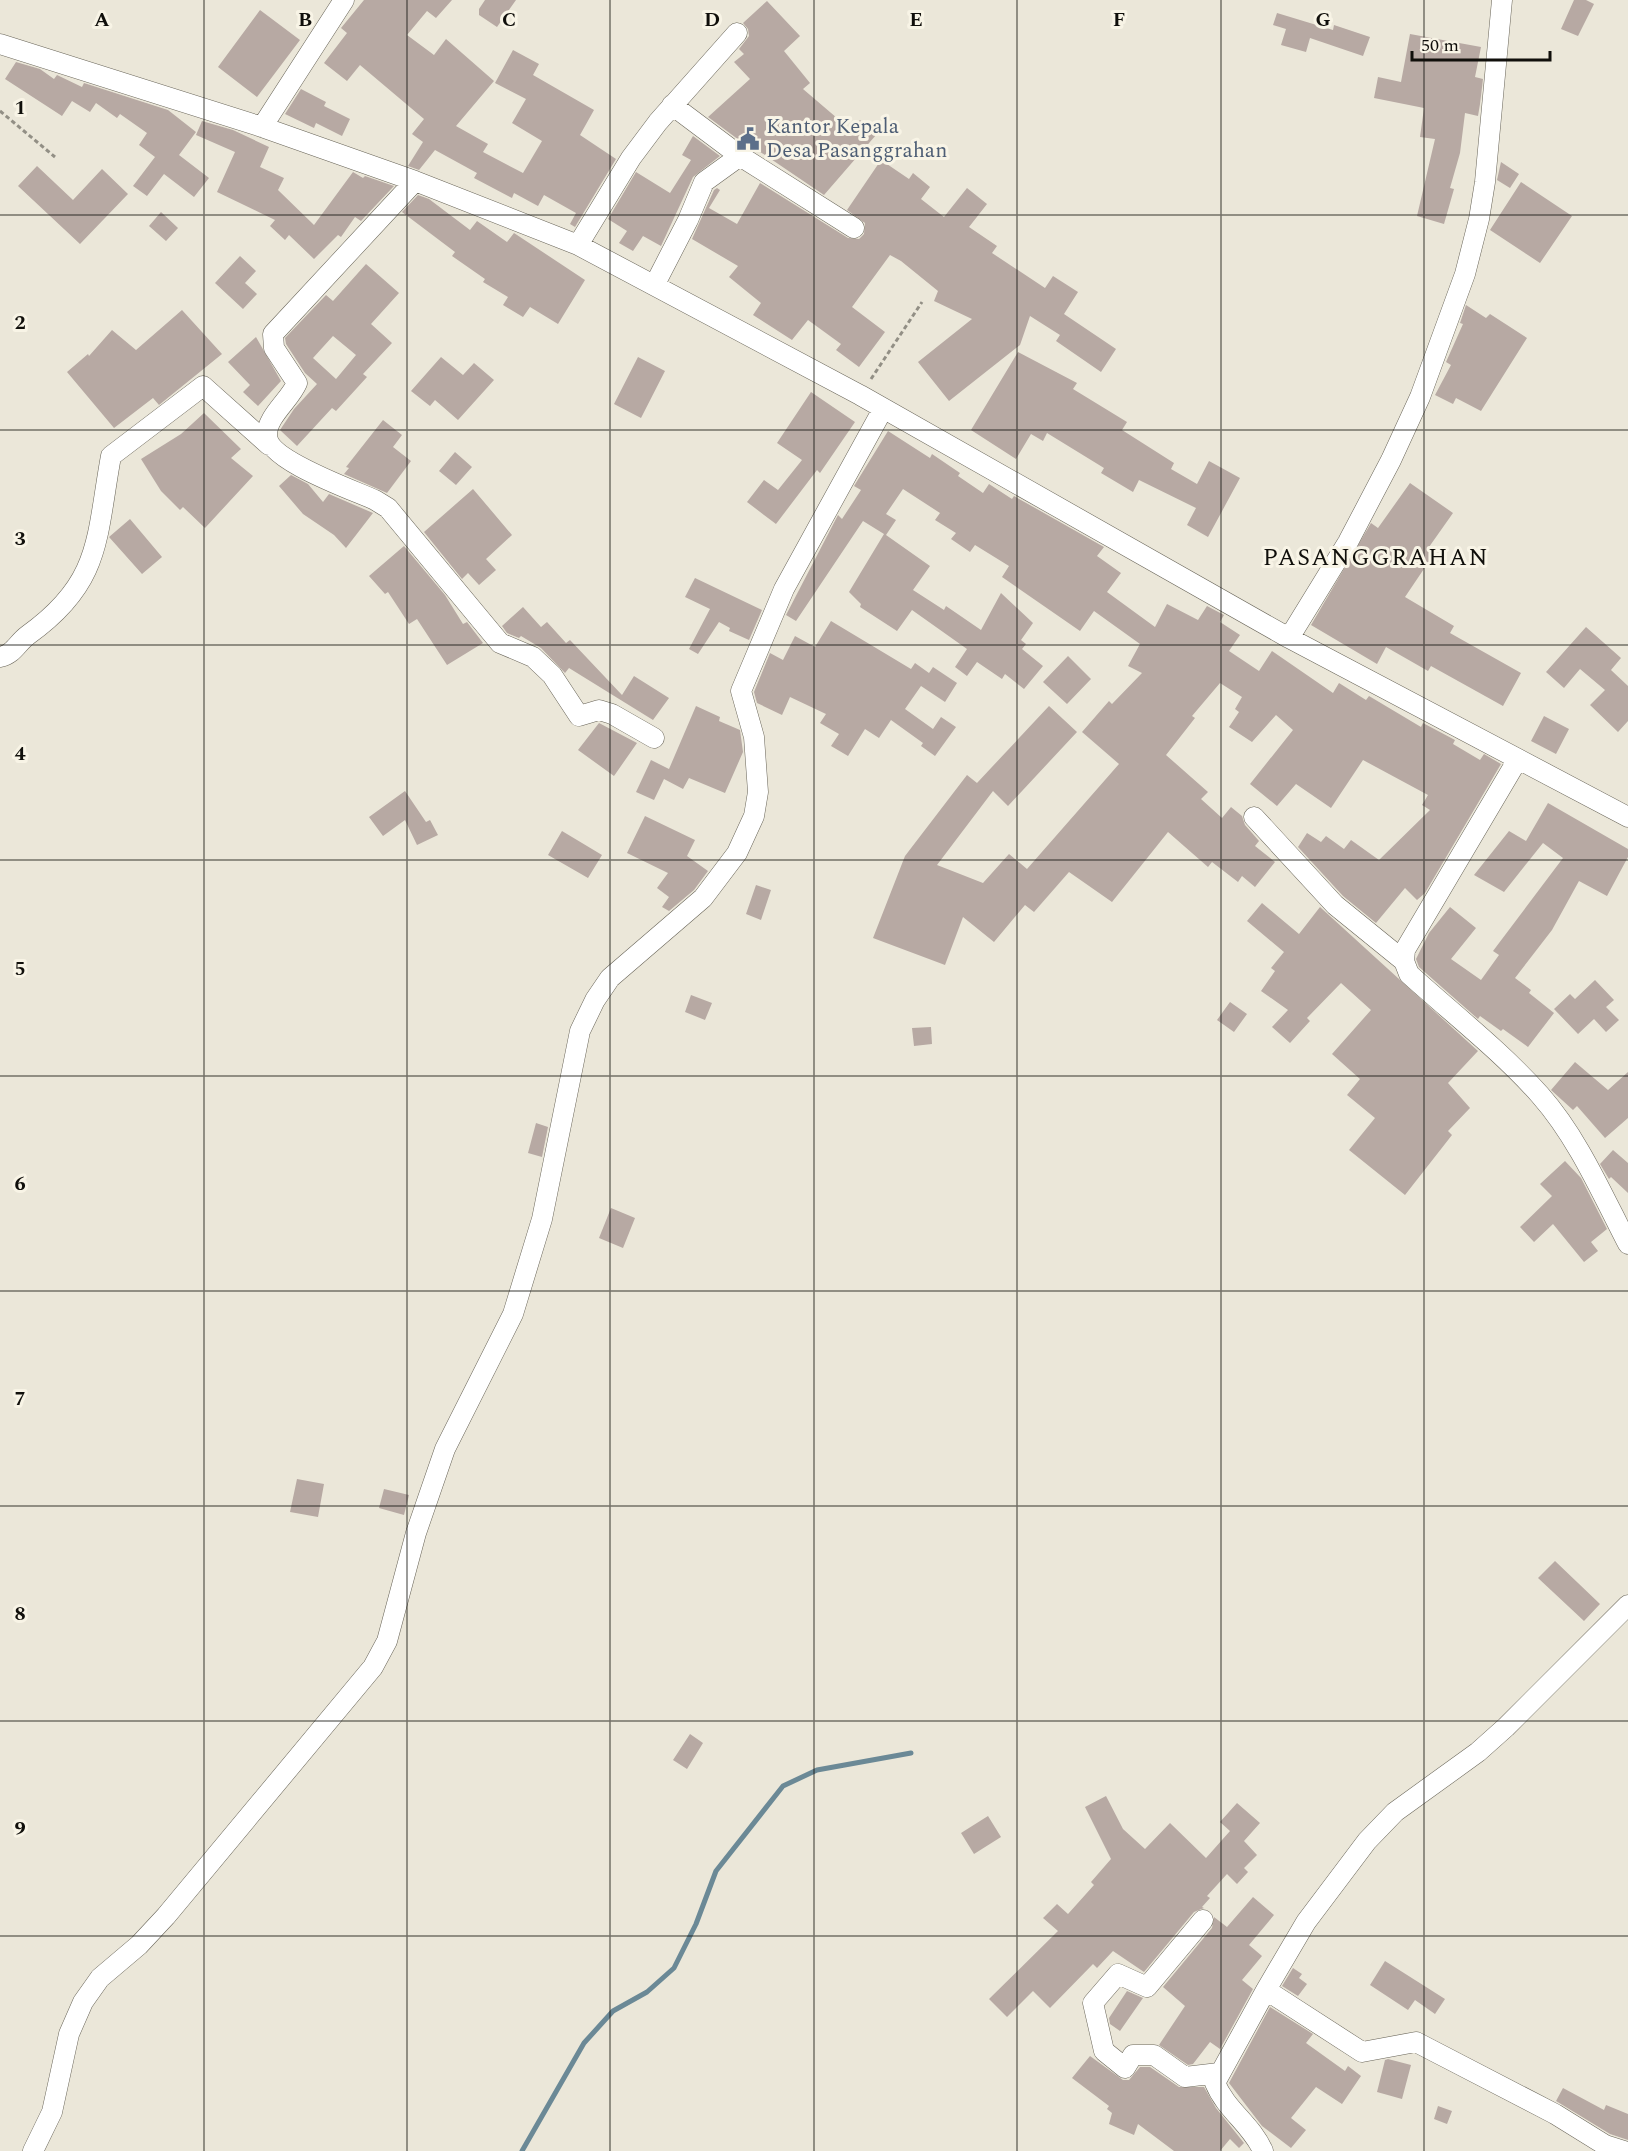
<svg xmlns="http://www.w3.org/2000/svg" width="1628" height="2151" viewBox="0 0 1628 2151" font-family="Spectral,serif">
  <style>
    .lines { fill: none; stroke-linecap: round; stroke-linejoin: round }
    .stream { stroke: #6b8996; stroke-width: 5 }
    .building { fill: #b7a9a3; fill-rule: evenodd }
    .minor-casing { stroke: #686458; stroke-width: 21 }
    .path { stroke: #928f85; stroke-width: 3; stroke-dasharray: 4.5 3; stroke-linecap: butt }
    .minor { stroke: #fff; stroke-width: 20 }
    .grid { fill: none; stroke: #100f0b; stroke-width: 1.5; stroke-opacity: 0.55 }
    .labels { text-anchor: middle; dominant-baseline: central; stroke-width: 6; stroke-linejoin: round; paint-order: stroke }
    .service-label { font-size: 21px; fill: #4e5e75; stroke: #f8f4e6; text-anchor: start }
    .quarter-label { font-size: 24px; letter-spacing: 1.5px; fill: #100f0b; stroke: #f8f4e6 }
    .grid-label { font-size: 20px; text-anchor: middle; font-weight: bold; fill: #100f0b; stroke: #f8f4e6; stroke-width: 6; stroke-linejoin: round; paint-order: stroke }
  </style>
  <rect width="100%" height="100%" fill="#ebe7d9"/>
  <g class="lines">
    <path class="stream" d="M522 2151 584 2043 613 2011 647 1992 674 1968 696 1924 716 1871 783 1786 817 1770 911 1753"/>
  </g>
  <path class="building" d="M364 0H452L436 18 427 11 407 35 434 55 446 39 494 81 456 126 488 144 483 152 523 173 542 141 512 123 526 99 495 83 513 50 539 64 533 75 594 110 580 135 616 159 575 227 570 224 576 213 544 195 538 206 514 193 512 198 474 178 477 173 435 150 419 170 408 166 423 142 412 134 424 119 360 65 347 81 324 63 347 33 341 28Z
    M485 0H516L497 27 479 15V9Z
    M1574 0H1586L1594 4 1578 36 1561 29Z
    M767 1 800 36 784 51 810 83 803 89 851 130 860 120 876 135 824 195 753 147 747 146 708 117 750 79 734 62 744 54 739 49 749 36 748 29 743 23Z
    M260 10 300 40 257 97 218 67Z
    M1277 13 1333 30 1334 25 1370 37 1363 56 1310 38 1306 52 1281 45 1286 29 1273 25Z
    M1410 34 1481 47 1475 77 1483 79 1480 104 1478 116 1465 113 1460 153 1450 188 1454 189 1444 224 1417 216 1435 139 1420 137 1424 108 1374 98 1378 77 1401 82Z
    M16 62 40 69 54 79 57 75 82 87 84 83 168 110 196 132 179 155 209 178 194 197 164 174 147 196 133 186 155 157 139 145 147 133 120 114 117 118 96 103 90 112 72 101 62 116 5 79Z
    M301 89 326 102 324 106 350 119 342 136 316 123 314 128 285 114Z
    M202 121 233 130 269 147 260 167 284 178 278 190 314 225 353 172 363 178 365 176 394 186 361 221 355 217 341 237 338 235 314 259 289 235 285 240 270 226 275 220 217 192 235 152 196 135Z
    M693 136 720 156 693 177 661 246 643 236 633 251 619 243 627 231 608 219 636 172 670 193 691 160 682 155Z
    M881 160 909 179 913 173 930 187 921 199 944 217 967 188 987 204 969 227 997 246 992 253 1045 288 1053 276 1078 292 1064 314 1116 349 1101 372 1056 341 1060 335 1030 316 1020 345 949 401 918 362 972 319 934 301 938 291 901 261 890 255 852 307 885 332 859 367 836 350 841 344 808 320 792 340 753 315 761 303 729 277 738 266 692 239 714 190 717 188 720 190 709 208 737 224 760 183 848 238 859 239 864 234 865 223 847 210Z
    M1501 162 1519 174 1510 188 1497 180Z
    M37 166 73 200 102 169 128 194 80 244 18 186Z
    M1521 182 1572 216 1540 263 1490 230Z
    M418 195 429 199 470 230 477 221 507 242 514 233 585 280 558 324 530 307 523 317 503 305 508 297 483 282 485 279 452 256 455 252 402 212Z
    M161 212 178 228 166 241 149 226Z
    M240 256 256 271 245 283 257 294 243 309 215 283Z
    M366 264 399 293 371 324 392 343 363 374 367 377 336 411 332 408 297 446 280 430 294 409 317 384 305 373 286 344 285 338 326 295 333 301ZM333 336 356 355 336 379 313 358Z
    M1466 305 1486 318 1490 314 1527 338 1481 411 1456 398 1453 404 1435 395 1451 365 1446 362 1463 324 1460 323Z
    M182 310 222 354 159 405 153 398 114 428 67 372 88 354 89 356 112 330 136 350Z
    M256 337 281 381 258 406 243 392 250 385 228 362Z
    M1018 352 1077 383 1073 389 1127 422 1122 430 1174 463 1171 469 1197 484 1209 461 1240 478 1208 537 1187 525 1196 508 1139 480 1133 492 1101 473 1104 468 1047 433 1043 441 1031 434 1016 459 971 430Z
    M441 357 463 375 474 363 494 380 458 420 435 400 430 406 411 391Z
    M638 357 665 371 641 418 614 404Z
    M811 392 855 422 820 473 817 470 776 524 747 502 764 480 778 490 802 460 777 443Z
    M204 413 241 449 231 458 253 476 205 528 183 507 180 510 161 491 141 459 181 434Z
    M383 420 402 435 393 447 411 461 387 493 344 474 349 468 346 467Z
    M888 431 930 458 932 454 960 473 958 476 983 493 989 484 1012 499 1014 496 1104 547 1097 556 1121 573 1107 592 1155 627 1167 604 1198 620 1207 606 1224 615 1220 622 1240 635 1229 651 1259 671 1272 651 1333 693 1339 683 1366 700 1369 696 1421 727 1423 723 1455 740 1453 744 1480 760 1484 754 1501 764 1425 893 1417 900 1405 888 1376 923 1343 896 1298 847 1307 833 1321 842 1326 836 1344 849 1351 840 1379 860 1430 810 1422 805 1428 795 1363 760 1331 808 1296 784 1277 806 1250 784 1293 730 1276 715 1252 742 1229 727 1239 712 1235 709 1242 697 1220 683 1192 716 1195 718 1166 755 1208 792 1201 799 1222 818 1231 807 1242 816 1245 825 1259 841 1255 846 1275 862 1255 887 1242 876 1238 882 1212 862 1208 867 1168 832 1112 902 1069 872 1034 912 1025 905 994 942 963 917 945 965 873 938 905 856 967 775 977 783 1049 706 1077 732 1008 806 993 791 937 865 983 883 1009 854 1027 869 1119 764 1082 732 1109 701 1112 704 1142 673 1128 666 1140 644 1094 611 1080 631 1002 577 1009 566 975 545 970 552 951 539 956 533 935 520 940 513 903 489 886 514 896 520 886 535 930 566 913 590 944 610 946 606 981 630 1001 593 1033 623 1021 640 1026 644 1022 649 1043 666 1024 689 1005 674 1002 679 977 662 967 676 955 667 967 649 912 610 897 631 860 607 861 604 849 592 884 534 863 521 796 621 786 615 838 515 842 519 861 490 854 486Z
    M455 452 472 467 456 485 439 471Z
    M291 475 308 484 323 502 329 494 373 513 346 548 334 535 303 514 279 486Z
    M1410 483 1453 513 1429 547 1436 551 1405 597 1454 626 1450 633 1521 673 1503 706 1431 666 1428 671 1386 647 1377 664 1311 625 1371 523 1378 528Z
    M473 489 512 535 486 559 496 570 479 585 468 573 462 579 424 532Z
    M130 519 162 557 142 574 109 537Z
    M404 546 445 595 463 624 467 622 483 643 447 665 417 619 409 624 388 592 385 594 369 576Z
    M695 578 762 610 749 640 729 631 730 628 719 622 698 654 689 649 710 609 685 597Z
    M523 607 541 627 547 622 566 643 570 640 622 695 634 676 669 698 653 720 569 668 565 673 541 648 521 636 519 638 507 633 502 626Z
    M831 621 911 669 915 663 929 673 933 667 957 683 945 702 921 686 905 709 933 729 941 717 956 727 935 756 921 746 923 743 891 720 879 738 865 729 848 756 831 746 839 734 820 723 826 714 790 697 782 715 757 703 754 692 770 653 783 660 795 636 815 647Z
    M1586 627 1621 658 1611 670 1628 686V721L1618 732 1590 705 1605 690 1580 669 1564 688 1546 672Z
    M1068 656 1091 679 1067 704 1043 682Z
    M696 706 720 717 719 721 740 730 743 752 725 793 689 778 683 789 664 779 654 800 636 792 651 760 669 769Z
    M1544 716 1569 729 1556 754 1531 741Z
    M599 723 637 743 614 776 578 750Z
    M405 791 426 822 430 820 438 835 417 845 405 820 383 836 369 817Z
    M1548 803 1628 849V857L1607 896 1579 881 1552 930 1515 978 1531 990 1529 993 1554 1013 1528 1047 1503 1029 1501 1031 1480 1016 1478 1019 1419 967 1416 959 1429 933 1450 907 1476 928 1451 959 1481 980 1499 955 1493 951 1563 858 1543 843 1504 892 1474 875 1509 831 1526 841Z
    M645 816 695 840 687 856 708 871 694 890 669 911 662 907 669 897 657 888 668 873 627 853Z
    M562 831 602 855 588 878 548 855Z
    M756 885 771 890 761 920 746 914Z
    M1262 903 1299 934 1320 907 1478 1051 1448 1083 1470 1108 1448 1131 1452 1135 1405 1195 1349 1150 1375 1118 1347 1095 1360 1079 1332 1054 1371 1010 1341 983 1307 1018 1310 1021 1290 1043 1272 1027 1288 1010 1261 991 1275 971 1271 968 1284 952 1247 921Z
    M1595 980 1614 1000 1606 1007 1619 1020 1606 1032 1594 1019 1578 1034 1554 1009 1570 994 1575 999Z
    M691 995 712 1003 705 1020 685 1012Z
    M1230 1002 1247 1014 1234 1032 1217 1020Z
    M931 1027 932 1044 914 1046 912 1028Z
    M1575 1062 1608 1090 1628 1072V1118L1605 1138 1577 1106 1573 1110 1551 1090Z
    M536 1123 548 1127 542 1157 528 1153Z
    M1613 1150 1628 1163V1193L1611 1177 1609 1179 1600 1164Z
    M1565 1161 1581 1178 1607 1229 1591 1242 1598 1251 1584 1262 1553 1224 1534 1242 1520 1227 1552 1196 1540 1184Z
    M611 1208 635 1218 623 1248 599 1238Z
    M297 1479 324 1484 318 1517 290 1512Z
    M384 1489 409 1495 404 1515 379 1508Z
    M1555 1561 1600 1604 1584 1621 1538 1578Z
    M690 1734 703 1743 687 1769 673 1760Z
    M1106 1796 1123 1829 1145 1849 1170 1823 1206 1858 1230 1831 1220 1822 1237 1803 1260 1823 1244 1841 1257 1855 1244 1868 1248 1872 1237 1884 1227 1874 1207 1896 1210 1898 1202 1907 1204 1908 1194 1912 1144 1972 1113 1951 1097 1968 1093 1964 1050 2008 1033 1991 1007 2017 989 1999 1058 1931 1043 1918 1057 1904 1068 1914 1094 1885 1091 1882 1111 1859 1085 1807Z
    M988 1816 1001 1837 974 1854 961 1833Z
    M1253 1897 1274 1915 1249 1945 1262 1956 1242 1980 1253 1989 1220 2049 1210 2042 1193 2064 1188 2065 1159 2045 1185 2006 1163 1987 1212 1928 1214 1917 1227 1927Z
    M1385 1961 1445 1999 1435 2014 1415 2000 1408 2010 1370 1985Z
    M1293 1968 1302 1974 1299 1978 1307 1984 1298 1996 1282 1986Z
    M1127 1991 1143 1998 1120 2031 1110 2024 1109 2018Z
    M1270 2007 1313 2034 1306 2043 1345 2071 1348 2066 1361 2076 1342 2104 1316 2087 1291 2118 1306 2130 1291 2148 1262 2126 1229 2083Z
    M1090 2056 1123 2080H1129L1140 2067H1150L1179 2087H1204L1216 2108 1244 2143 1239 2148 1230 2139 1220 2151H1174L1138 2124 1134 2135 1109 2124 1112 2113 1107 2109 1109 2106 1072 2078Z
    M1388 2059 1411 2065 1402 2099 1377 2092 1385 2060Z
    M1563 2088 1604 2110 1606 2105 1628 2114V2140L1610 2134 1556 2101Z
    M1438 2106 1452 2111 1447 2124 1434 2119Z"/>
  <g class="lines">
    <g class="minor-casing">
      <path id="minor" d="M0 44 262 127 415 181 578 245 860 395 1289 638 1628 817
        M262 127 344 0
        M740 156 854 228
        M415 181 273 334 274 348 297 383C290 400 267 416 267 435 267 460 353 490 375 500L388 508 500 643 533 657 552 675 579 716 599 710 612 714 654 738
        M578 245 631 158 658 122 737 33
        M655 284 688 220 704 182 740 156 672 105
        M1289 638 1348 542 1391 460 1420 397 1465 274 1479 219 1485 182 1502 0
        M0 657C14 654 17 643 28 635 102 582 96 538 111 456L203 386 269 445
        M1518 759 1405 950 1404 961 1409 974C1453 1014 1501 1051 1540 1095 1578 1138 1602 1194 1628 1244
        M1254 817 1335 905 1404 961
        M1203 1920 1147 1987 1118 1974 1093 2003 1104 2051 1125 2068 1133 2055H1154L1185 2077 1219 2073
        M1266 1990 1306 1922 1367 1841 1395 1812 1478 1752 1506 1727 1628 1605
        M33 2151 52 2112 69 2034 83 2002 100 1978 139 1945 166 1916 373 1667 387 1641 416 1533 445 1449 513 1314 542 1219 580 1031 595 1000 610 978 703 898 737 853 754 816 758 792 754 737 741 691 784 589 883 409
        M1263 2151C1252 2125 1226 2110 1215 2083L1266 1990 1362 2052 1416 2042 1555 2114 1605 2145 1624 2151"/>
    </g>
    <path class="path" d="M0 111 55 157
      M871 379 922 302"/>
    <use href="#minor" class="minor"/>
  </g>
  <path class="grid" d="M204 0V2151M407 0V2151M610 0V2151M814 0V2151M1017 0V2151M1221 0V2151M1424 0V2151M0 215H1628M0 430H1628M0 645H1628M0 860H1628M0 1076H1628M0 1291H1628M0 1506H1628M0 1721H1628M0 1936H1628"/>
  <defs>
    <g id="civic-bare" transform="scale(1.8)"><path d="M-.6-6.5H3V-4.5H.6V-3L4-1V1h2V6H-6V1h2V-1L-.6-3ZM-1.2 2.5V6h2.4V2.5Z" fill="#5c6f8a" stroke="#f8f4e6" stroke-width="2.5" paint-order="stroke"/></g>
  </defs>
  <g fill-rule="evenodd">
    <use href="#civic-bare" x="748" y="139"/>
  </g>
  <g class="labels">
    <g class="service-label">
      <text x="766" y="127">Kantor Kepala<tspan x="766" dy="24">Desa Pasanggrahan</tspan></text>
    </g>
    <g class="quarter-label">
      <text x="1376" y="558">PASANGGRAHAN</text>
    </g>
  </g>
  <g class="grid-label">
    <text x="102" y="26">A</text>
    <text x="305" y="26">B</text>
    <text x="509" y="26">C</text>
    <text x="712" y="26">D</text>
    <text x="916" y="26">E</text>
    <text x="1119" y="26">F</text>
    <text x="1323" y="26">G</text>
    <text x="20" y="114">1</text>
    <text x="20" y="329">2</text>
    <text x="20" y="545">3</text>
    <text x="20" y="760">4</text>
    <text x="20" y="975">5</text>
    <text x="20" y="1190">6</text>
    <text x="20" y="1405">7</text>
    <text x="20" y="1620">8</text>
    <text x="20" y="1835">9</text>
  </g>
  <path d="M1412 51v9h138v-9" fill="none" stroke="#100f0b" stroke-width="3"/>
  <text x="1421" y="51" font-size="18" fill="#100f0b" stroke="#f8f4e6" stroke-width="4.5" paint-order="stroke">50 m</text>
</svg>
